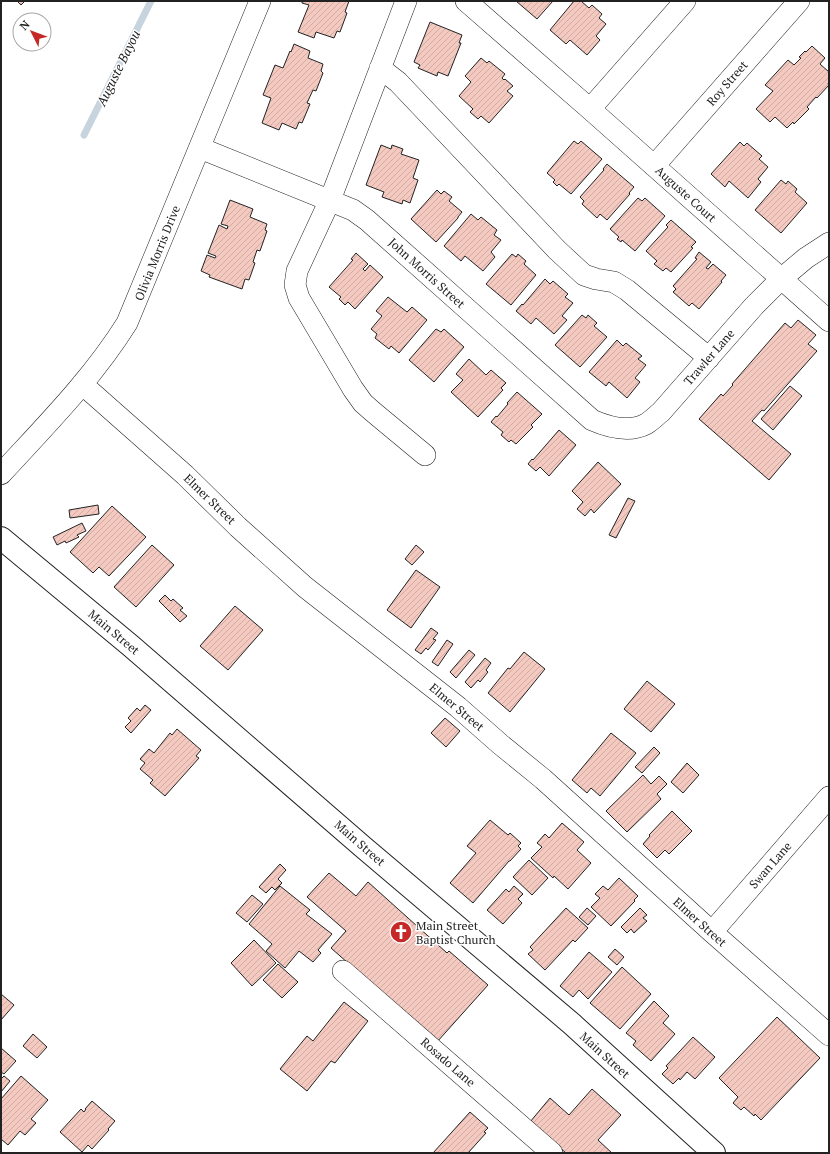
<svg xmlns="http://www.w3.org/2000/svg" width="830" height="1154" viewBox="0 0 830 1154" font-family="'PT Serif',serif">
  <style>
    .lines { fill: none; stroke-linecap: round; stroke-linejoin: round }
    .stream { stroke: #c7d3dd; stroke-width: 7 }
    .building { fill: url(#building-hatch); stroke: #222 }
    .minor-casing { stroke: #222; stroke-width: 22 }
    .tertiary-casing { stroke: #222; stroke-width: 24 }
    .minor { stroke: #fff; stroke-width: 21 }
    .tertiary { stroke: #fff; stroke-width: 22 }
    .labels { text-anchor: middle; dominant-baseline: central; stroke-width: 3; stroke-linejoin: round; paint-order: stroke }
    .street-label { font-size: 12px; fill: #222; stroke: #fff }
    .poi-label { font-size: 12px; fill: #222; stroke: #fff; text-anchor: start }
    .water-label { font-size: 13px; font-style: italic; fill: #222; stroke: #fff }
  </style>
  <defs>
    <pattern id="building-hatch" width="6" height="6" patternUnits="userSpaceOnUse"><rect width="6" height="6" fill="#f3c9c0"/><path d="M-1 1l2-2M0 6l6-6M5 7l2-2" fill="none" stroke="#d0aca5"/></pattern>
  </defs>
  <rect width="100%" height="100%" fill="#fff"/>
  <g class="lines">
    <path class="stream" d="M84 135 151 1"/>
  </g>
  <path class="building" d="M17 1H25L21 5Z
    M302 1H349L345 12 347 13 340 32 337 31 334 38 316 32 314 38 298 32 309 5 302 3Z
    M516 1H553L537 19Z
    M574 1H581L589 8 592 5 602 14 599 18 606 24 596 36 600 40 587 55 570 40 566 44 550 30Z
    M430 22 462 35 459 43H461L448 76 438 72 437 76 418 68 420 65 414 62Z
    M294 44 310 51 308 58 323 64 321 71 323 73 316 91 313 90 307 103 310 104 302 123 299 122 296 129 282 123 279 130 262 123 271 98 263 95 275 65 283 68 290 51 291 52Z
    M812 46 825 58 820 64 829 72V82L828 83 829 85 817 98 816 97 807 107 809 109 794 124 793 122 787 128 775 117 770 122 756 109 773 91 765 85 788 60 794 65 801 58 799 57 805 51 806 52Z
    M481 58 487 63 489 61 505 74 502 78 504 80 505 79 513 86 507 91 513 96 489 123 481 116 478 119 470 112 473 109 459 96 471 82 465 76Z
    M574 141 578 144 581 141 602 159 571 194 559 184 557 186 553 182 555 180 547 173Z
    M740 142 744 146 747 143 762 156 759 159 768 167 758 179 761 182 748 198 729 181 725 187 711 174Z
    M381 145 391 149 392 145 403 149 401 154 419 160 413 178 418 180 410 203 403 200 402 204 382 197 384 192 366 185Z
    M607 164 634 187 629 193 630 194 607 220 600 214 597 218 582 204 584 201 580 197 604 170 603 169Z
    M781 180 786 184 788 181 797 189 795 192 807 203 781 233 755 210Z
    M437 190 441 194 444 191 452 197 449 201 462 212 458 217V218L436 242 411 219Z
    M638 198 642 201 645 198 665 216 635 251 622 240 621 242 617 239 619 237 610 229Z
    M230 200 253 209 250 217 267 224 265 230 267 231 260 251 257 250 253 262 255 263 249 280 245 279 242 289 209 277 210 275 201 271 207 255 215 258 216 256 208 253 219 225 227 229 228 226 221 224Z
    M471 214 478 220 481 217 497 230 494 235 501 240 491 252 495 257 483 271 465 256 461 261 444 246Z
    M671 220 696 242 691 247 693 248 671 272 666 268 663 271 654 264 657 261 646 251 668 227 666 225Z
    M699 252 711 262 706 268 708 269 713 264 726 275 721 281 722 282 699 309 692 303 689 306 673 292 676 289 673 286 697 259 695 258Z
    M356 253 368 264 363 269 365 271 370 265 383 277 355 309 348 302 345 305 339 299 341 297 329 287 353 260 351 259Z
    M512 254 516 257 518 254 526 261 524 264 536 275 511 305 486 284Z
    M545 279 550 284 553 281 568 294 565 297 573 303 562 316 567 320 554 334 536 318 531 324 516 311 522 304 523 305Z
    M388 297 407 312 412 307 427 320 399 353 391 346 389 349 375 338 377 334 371 329 382 316 376 311Z
    M582 315 586 318 588 315 597 323 594 326 607 337 580 367 555 345Z
    M798 320 816 335 808 344 817 351 764 411 762 410 752 421 791 454 769 480 699 419 721 394 723 396 733 385 732 384 785 323 791 328Z
    M436 329 441 332 444 329 464 347 434 382 409 360Z
    M617 340 623 346 626 343 642 356 638 359 646 365 635 378 640 382 627 398 609 382 606 386 589 372Z
    M469 359 486 375 491 370 506 383 501 388 503 390 478 417 451 392 463 380 456 374Z
    M790 386 802 396 773 430 761 419Z
    M517 392 542 414 531 425 533 427 516 444 511 440 509 442 501 435 503 432 491 422 496 416 497 417 508 404 507 403Z
    M559 430 576 445 549 476 540 467 536 471 528 464 532 459 533 460Z
    M598 462 621 484 594 513 591 509 585 516 577 509 583 502 572 491Z
    M628 498 635 501 616 538 609 535Z
    M98 505 99 514 70 518 69 510Z
    M112 506 146 537 109 576 99 567 93 573 70 552Z
    M82 523 86 531 77 535 79 537 66 543 65 541 57 545 53 537Z
    M152 545 174 565 136 607 114 587Z
    M416 545 424 552 412 565 405 559Z
    M416 570 440 587 411 628 387 610Z
    M165 595 171 601 173 599 183 608 180 610 187 616 180 622 159 601Z
    M235 606 263 630 228 670 200 646Z
    M431 628 438 633 433 639 436 640 428 650 426 648 421 654 415 650Z
    M447 640 453 644 438 666 432 662Z
    M469 650 475 655 456 678 450 672Z
    M524 652 545 669 510 712 488 693 508 668 510 669Z
    M485 658 491 663 486 670 488 672 480 682 478 680 471 688 465 682Z
    M647 681 675 704 651 732 624 709Z
    M145 705 151 710 131 733 125 727 131 721 128 718 137 708 140 711Z
    M445 718 460 731 446 747 431 733Z
    M177 729 201 750 196 756 199 758 165 796 150 783 153 780 140 769 145 763 140 759 149 749 154 753 170 733 172 735Z
    M611 733 636 753 600 796 591 788 587 793 572 780Z
    M654 747 660 753 642 773 635 767Z
    M687 763 699 775 683 793 671 782Z
    M643 775 651 784 659 776 667 784 657 794 661 799 627 832 606 811Z
    M672 811 692 831 669 854 665 850 657 858 643 844 650 836 649 835Z
    M490 820 508 835 510 833 521 843 518 846 521 849 510 861H509L473 903 450 883 476 853 467 846Z
    M562 823 584 842 577 850 591 863 568 889 554 876 553 878 531 858 542 847 537 843 545 834 549 838Z
    M529 860 548 878 532 895 513 877Z
    M280 864 286 870 278 879 282 883 275 890 272 887 266 893 259 887Z
    M329 873 356 896 368 882 447 953 449 951 488 985 437 1042 331 948 346 931 307 897Z
    M619 878 638 896 634 900 635 901 611 926 591 907 600 898 595 894 603 886 608 890Z
    M280 886 310 910 306 914 332 934 318 950 321 953 313 962 299 951 285 968 266 951 272 944 249 924Z
    M514 886 523 894 518 899 522 903 503 924 487 910 506 889 509 892Z
    M252 895 263 904 247 922 236 913Z
    M566 908 588 928 575 942 573 940 545 970 528 954 533 950 530 947Z
    M587 908 596 916 588 925 579 917Z
    M640 908 647 915 643 918 647 921 634 933 631 929 627 933 621 927Z
    M254 940 276 963 252 986 231 963Z
    M615 949 624 957 617 965 608 957Z
    M589 952 612 972 588 999 579 990 573 997 560 986Z
    M278 964 298 982 282 998 263 980Z
    M622 967 651 994 620 1029 590 1003Z
    M1 994 14 1005 1 1020Z
    M654 1001 669 1016 663 1023 675 1034 651 1061 633 1045 636 1041 626 1033Z
    M344 1002 368 1021 335 1063 331 1061 307 1091 280 1069 307 1036 313 1041Z
    M777 1017 820 1058 761 1120 755 1114 754 1116 744 1107 741 1110 733 1103 738 1097 719 1078Z
    M33 1034 47 1047 37 1058 23 1046Z
    M693 1037 715 1057 695 1079 687 1072 680 1080 679 1078 673 1084 662 1074 668 1068 666 1066Z
    M1 1048 16 1061 4 1074 1 1072Z
    M4 1076 10 1081 1 1092V1079Z
    M21 1076 48 1100 31 1119 36 1123 25 1135 20 1131 8 1145 1 1139V1099Z
    M592 1089 621 1115 598 1140 612 1153H566L530 1122 550 1098 569 1115Z
    M92 1101 115 1121 108 1129 109 1130 92 1149 88 1145 82 1152 60 1132 81 1109 84 1112 86 1109H85Z
    M470 1112 488 1128 484 1132 486 1133 468 1153H433Z"/>
  <g class="lines">
    <g class="minor-casing">
      <path id="minor" d="M406 1 330 200 297 271 295 285 299 298 353 389 363 403 372 411 425 455
        M466 1 590 109 829 321
        M380 68 398 82 557 250 584 275 596 279 614 282 627 290 709 358
        M590 109 685 1
        M200 148 353 210 367 220 592 420C608 427 629 433 646 424 651 421 656 416 661 412L754 306 781 279 806 258 829 243
        M654 166 799 1
        M82 384 185 475 238 527 305 587 458 707 500 744 543 779 712 932 829 1035
        M1 474C45 426 92 379 127 323L260 1
        M712 932 829 797
        M343 971 552 1153"/>
    </g>
    <g class="tertiary-casing">
      <path id="tertiary" d="M1 538 131 646 363 847 572 1024 714 1153"/>
    </g>
    <use href="#minor" class="minor"/>
    <use href="#tertiary" class="tertiary"/>
  </g>
  <defs>
    <g id="church-disc" transform="scale(1.15)"><circle r="9.5" fill="#c62828" stroke="#fff"/><path d="M-1.2-6h2.4v3.5h3.3v2.4h-3.3V6h-2.4V-.1h-3.3v-2.4h3.3Z" fill="#fff"/></g>
  </defs>
  <g fill-rule="evenodd">
    <use href="#church-disc" x="401" y="932"/>
  </g>
  <g class="labels">
    <g class="street-label">
      <text transform="translate(727 83) rotate(-49)">Roy Street</text>
      <text transform="translate(686 194) rotate(42)">Auguste Court</text>
      <text transform="translate(157 253) rotate(-68)">Olivia Morris Drive</text>
      <text transform="translate(427 273) rotate(42)">John Morris Street</text>
      <text transform="translate(709 357) rotate(-49)">Trawler Lane</text>
      <text transform="translate(210 499) rotate(44)">Elmer Street</text>
      <text transform="translate(114 632) rotate(40)">Main Street</text>
      <text transform="translate(457 707) rotate(40)">Elmer Street</text>
      <text transform="translate(360 843) rotate(41)">Main Street</text>
      <text transform="translate(770 865) rotate(-49)">Swan Lane</text>
      <text transform="translate(700 922) rotate(42)">Elmer Street</text>
      <text transform="translate(605 1055) rotate(42)">Main Street</text>
      <text transform="translate(448 1062) rotate(41)">Rosado Lane</text>
    </g>
    <g class="poi-label">
      <text x="416" y="925">Main Street<tspan x="416" dy="14">Baptist Church</tspan></text>
    </g>
    <g class="water-label">
      <text transform="translate(118 68) rotate(-64)">Auguste Bayou</text>
    </g>
  </g>
  <rect width="830" height="1154" fill="none" stroke="#222222" stroke-width="4"/>
  <g transform="translate(32 32) rotate(312)"><circle r="19" fill="#ffffff" stroke="#a7a7a7"/>
  <path d="M0-3L7 15L0 10L-7 15Z" fill="#c62828"/>
  <text y="-6" font-size="11" font-weight="bold" text-anchor="middle" fill="#222222">N</text>
  </g>
</svg>
